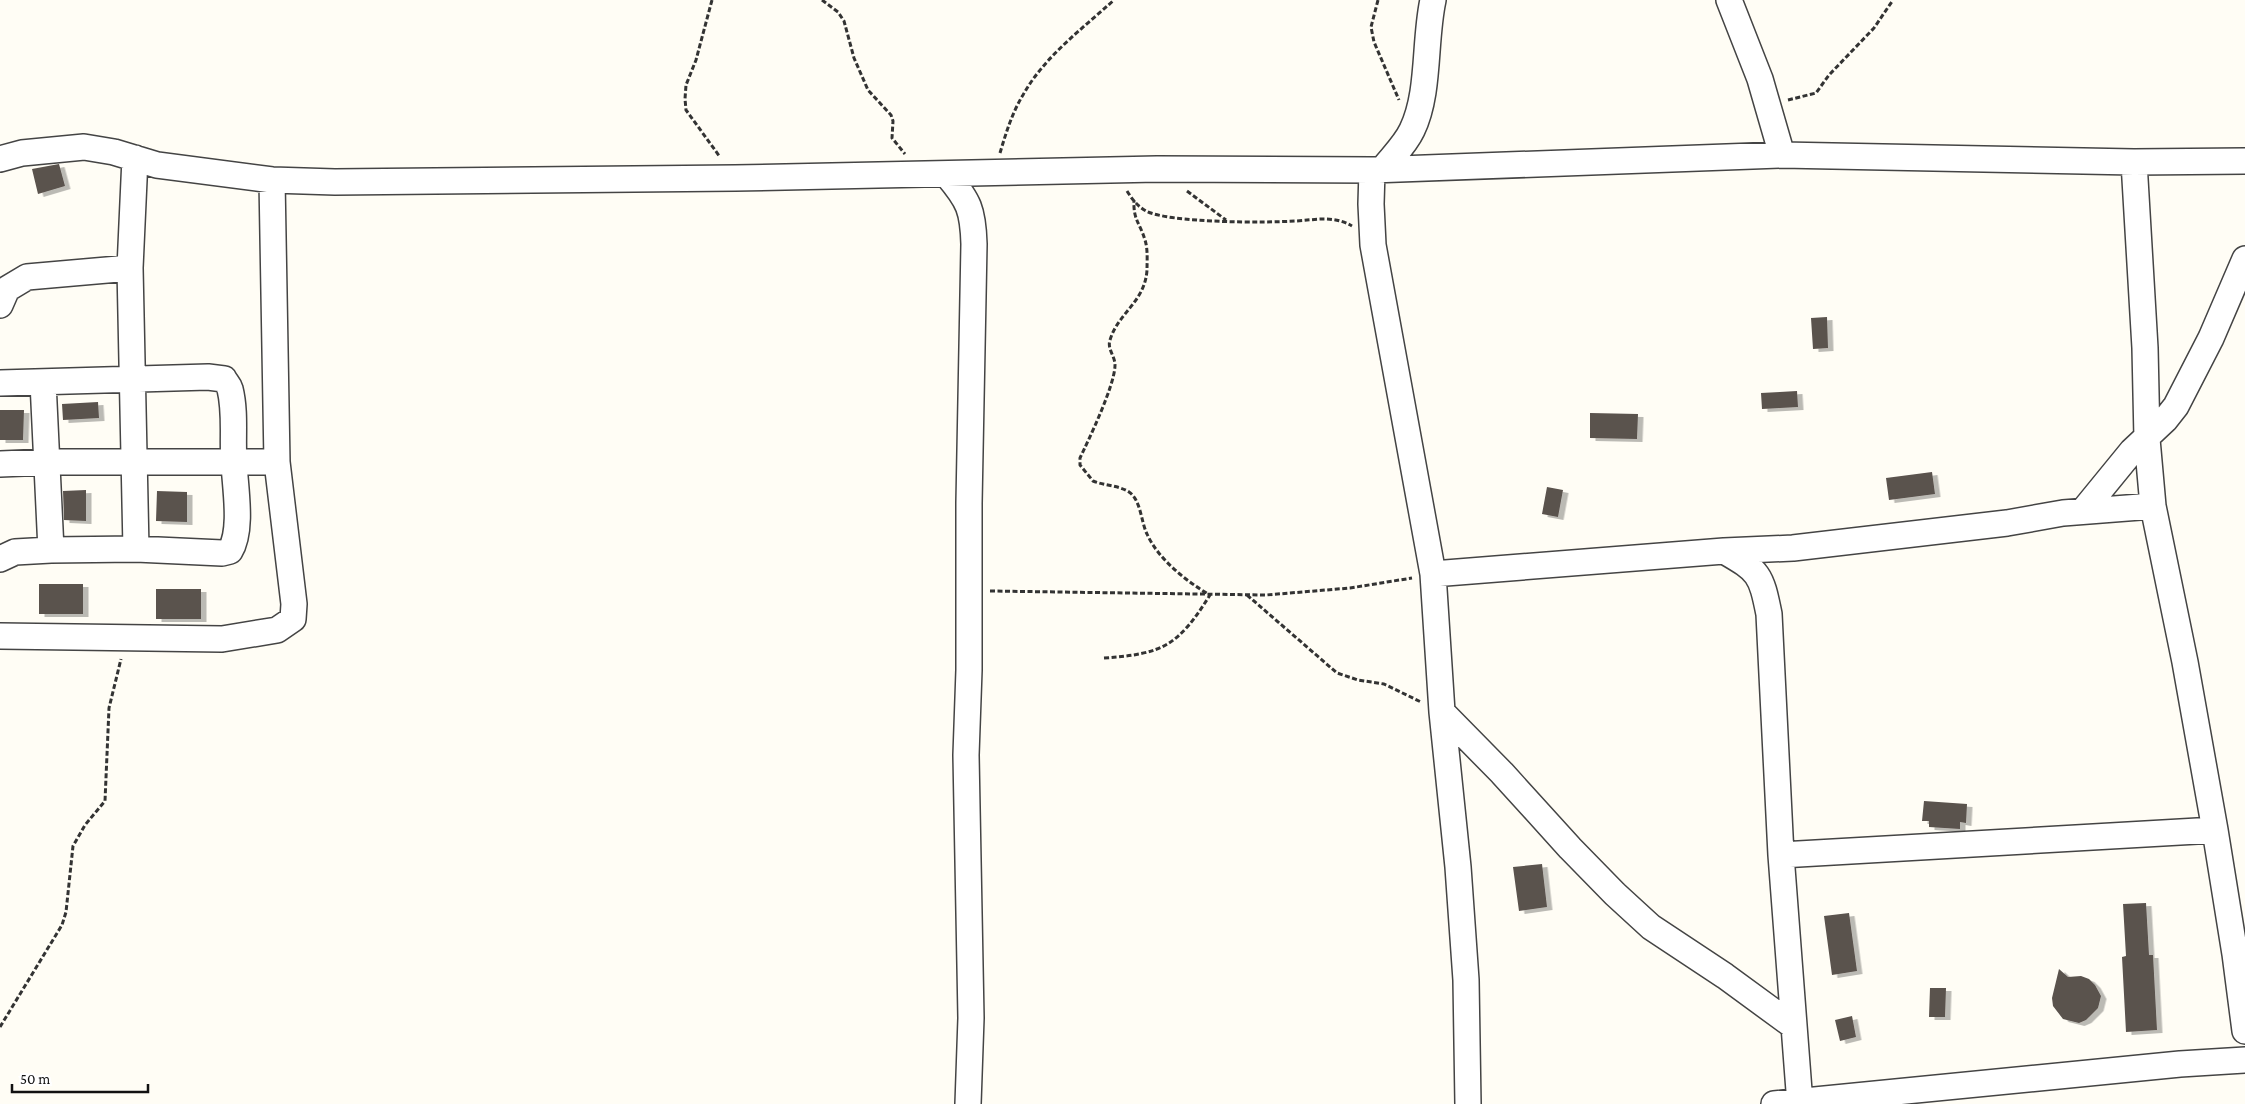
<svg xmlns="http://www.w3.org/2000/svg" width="2245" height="1104" viewBox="0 0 2245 1104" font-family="'Crimson Pro',serif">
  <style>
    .building { fill: #5a524d; filter: url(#shadow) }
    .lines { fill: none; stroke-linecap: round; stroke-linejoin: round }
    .minor-casing { stroke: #444; stroke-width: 28 }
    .path { stroke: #333; stroke-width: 3; stroke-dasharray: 5 2.5; stroke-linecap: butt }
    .minor { stroke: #fff; stroke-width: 25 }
  </style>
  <defs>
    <filter id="shadow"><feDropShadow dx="5.5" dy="3" stdDeviation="0" flood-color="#0004"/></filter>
  </defs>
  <rect width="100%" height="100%" fill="#fffdf5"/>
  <path class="building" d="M59 164 65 186 38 194 32 169Z
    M1827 317 1828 348 1813 349 1811 318Z
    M1797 391 1798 407 1762 409 1761 393Z
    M98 402 99 418 63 420 62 404Z
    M0 410H24L23 440H0Z
    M1590 413 1638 414 1637 439 1590 438Z
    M1932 472 1935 494 1889 500 1886 478Z
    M1547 487 1563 490 1558 517 1542 514Z
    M86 490V521L64 520 63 491Z
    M157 491 187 492V522L156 521Z
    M39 584H83V614H39Z
    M156 589H201V619H156Z
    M1924 801 1967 804 1966 823 1960 822V829L1929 827V821H1922Z
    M1542 864 1547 907 1519 911 1513 867Z
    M2146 903 2149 955H2153L2157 1030 2126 1032 2122 957 2126 956 2123 904Z
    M1849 913 1857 971 1832 975 1824 916Z
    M2059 969 2068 977 2081 976 2089 979 2095 985 2101 996 2098 1008 2086 1020 2079 1023 2063 1019 2053 1006 2052 998Z
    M1930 988H1946L1945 1017H1929Z
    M1852 1016 1856 1037 1840 1041 1835 1020Z"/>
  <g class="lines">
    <g class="minor-casing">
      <path id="minor" d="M1729 0 1760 79 1782 155
        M135 158 130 268 136 549
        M0 159 22 153 84 147 114 152 157 165 272 180 335 182 735 178 1157 169 1372 170 1782 155 2134 162 2245 161
        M2134 162 2145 348 2147 439 2153 506 2185 662 2215 830 2235 954 2245 1031
        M1372 170 1371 204 1373 245 1433 574 1442 712 1458 867 1466 980 1468 1104
        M1382 170C1392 157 1405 145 1412 130 1430 93 1424 41 1433 0
        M947 175C969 201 973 210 974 244L969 503V670L966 755 971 1018 968 1104
        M0 305 7 289 27 277 130 268
        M43 382 51 550
        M0 383 208 377 224 379C226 383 229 385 230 389 236 413 232 439 234 463 235 487 243 530 230 551L222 553 136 549 51 550 15 552 0 559
        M0 464 48 462H277
        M2083 511 2132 451 2165 420 2176 406 2211 338 2245 259
        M1724 551C1759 571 1761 574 1769 614L1781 855 1800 1104
        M1433 574 1724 551 1793 548 2007 523 2063 513 2153 506
        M0 636 222 639 277 630 293 619 294 604 277 462 272 180
        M1442 712 1502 773 1570 848 1615 894 1651 927 1725 976 1792 1025
        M1781 855 2215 830
        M1774 1104 2180 1064 2245 1060"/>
    </g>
    <path class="path" d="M712 0 696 60 686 85 685 99 686 110 720 157
      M822 0 838 12 844 21 854 58 868 90 891 115 893 121 892 138 905 154
      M1378 0 1371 27 1374 42 1399 100
      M1788 100 1816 93 1829 75 1874 28 1893 0
      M1000 153C1006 133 1012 113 1023 95 1044 57 1082 29 1114 0
      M1127 191C1132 199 1137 206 1146 211 1169 223 1266 223 1295 221 1316 220 1333 215 1352 226
      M1187 191 1226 220
      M990 591 1266 595 1350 588 1412 578
      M1247 595 1337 673 1358 680 1384 684 1421 702
      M1104 658C1163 654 1178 646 1210 595 1187 582 1158 559 1147 534 1141 522 1141 500 1129 492 1118 485 1105 486 1093 481L1080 465V458C1089 439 1115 385 1115 365 1115 356 1107 349 1110 340 1118 313 1145 302 1147 270 1147 261 1148 249 1145 240 1140 223 1133 220 1134 200
      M0 1027 62 925 66 912 73 846 85 825 105 801 109 708 121 659"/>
    <use href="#minor" class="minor"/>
  </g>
  <path d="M12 1084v8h136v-8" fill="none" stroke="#111111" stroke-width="2.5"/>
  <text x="20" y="1084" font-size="15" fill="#111111" stroke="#ffffff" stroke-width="4" paint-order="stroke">50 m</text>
</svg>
